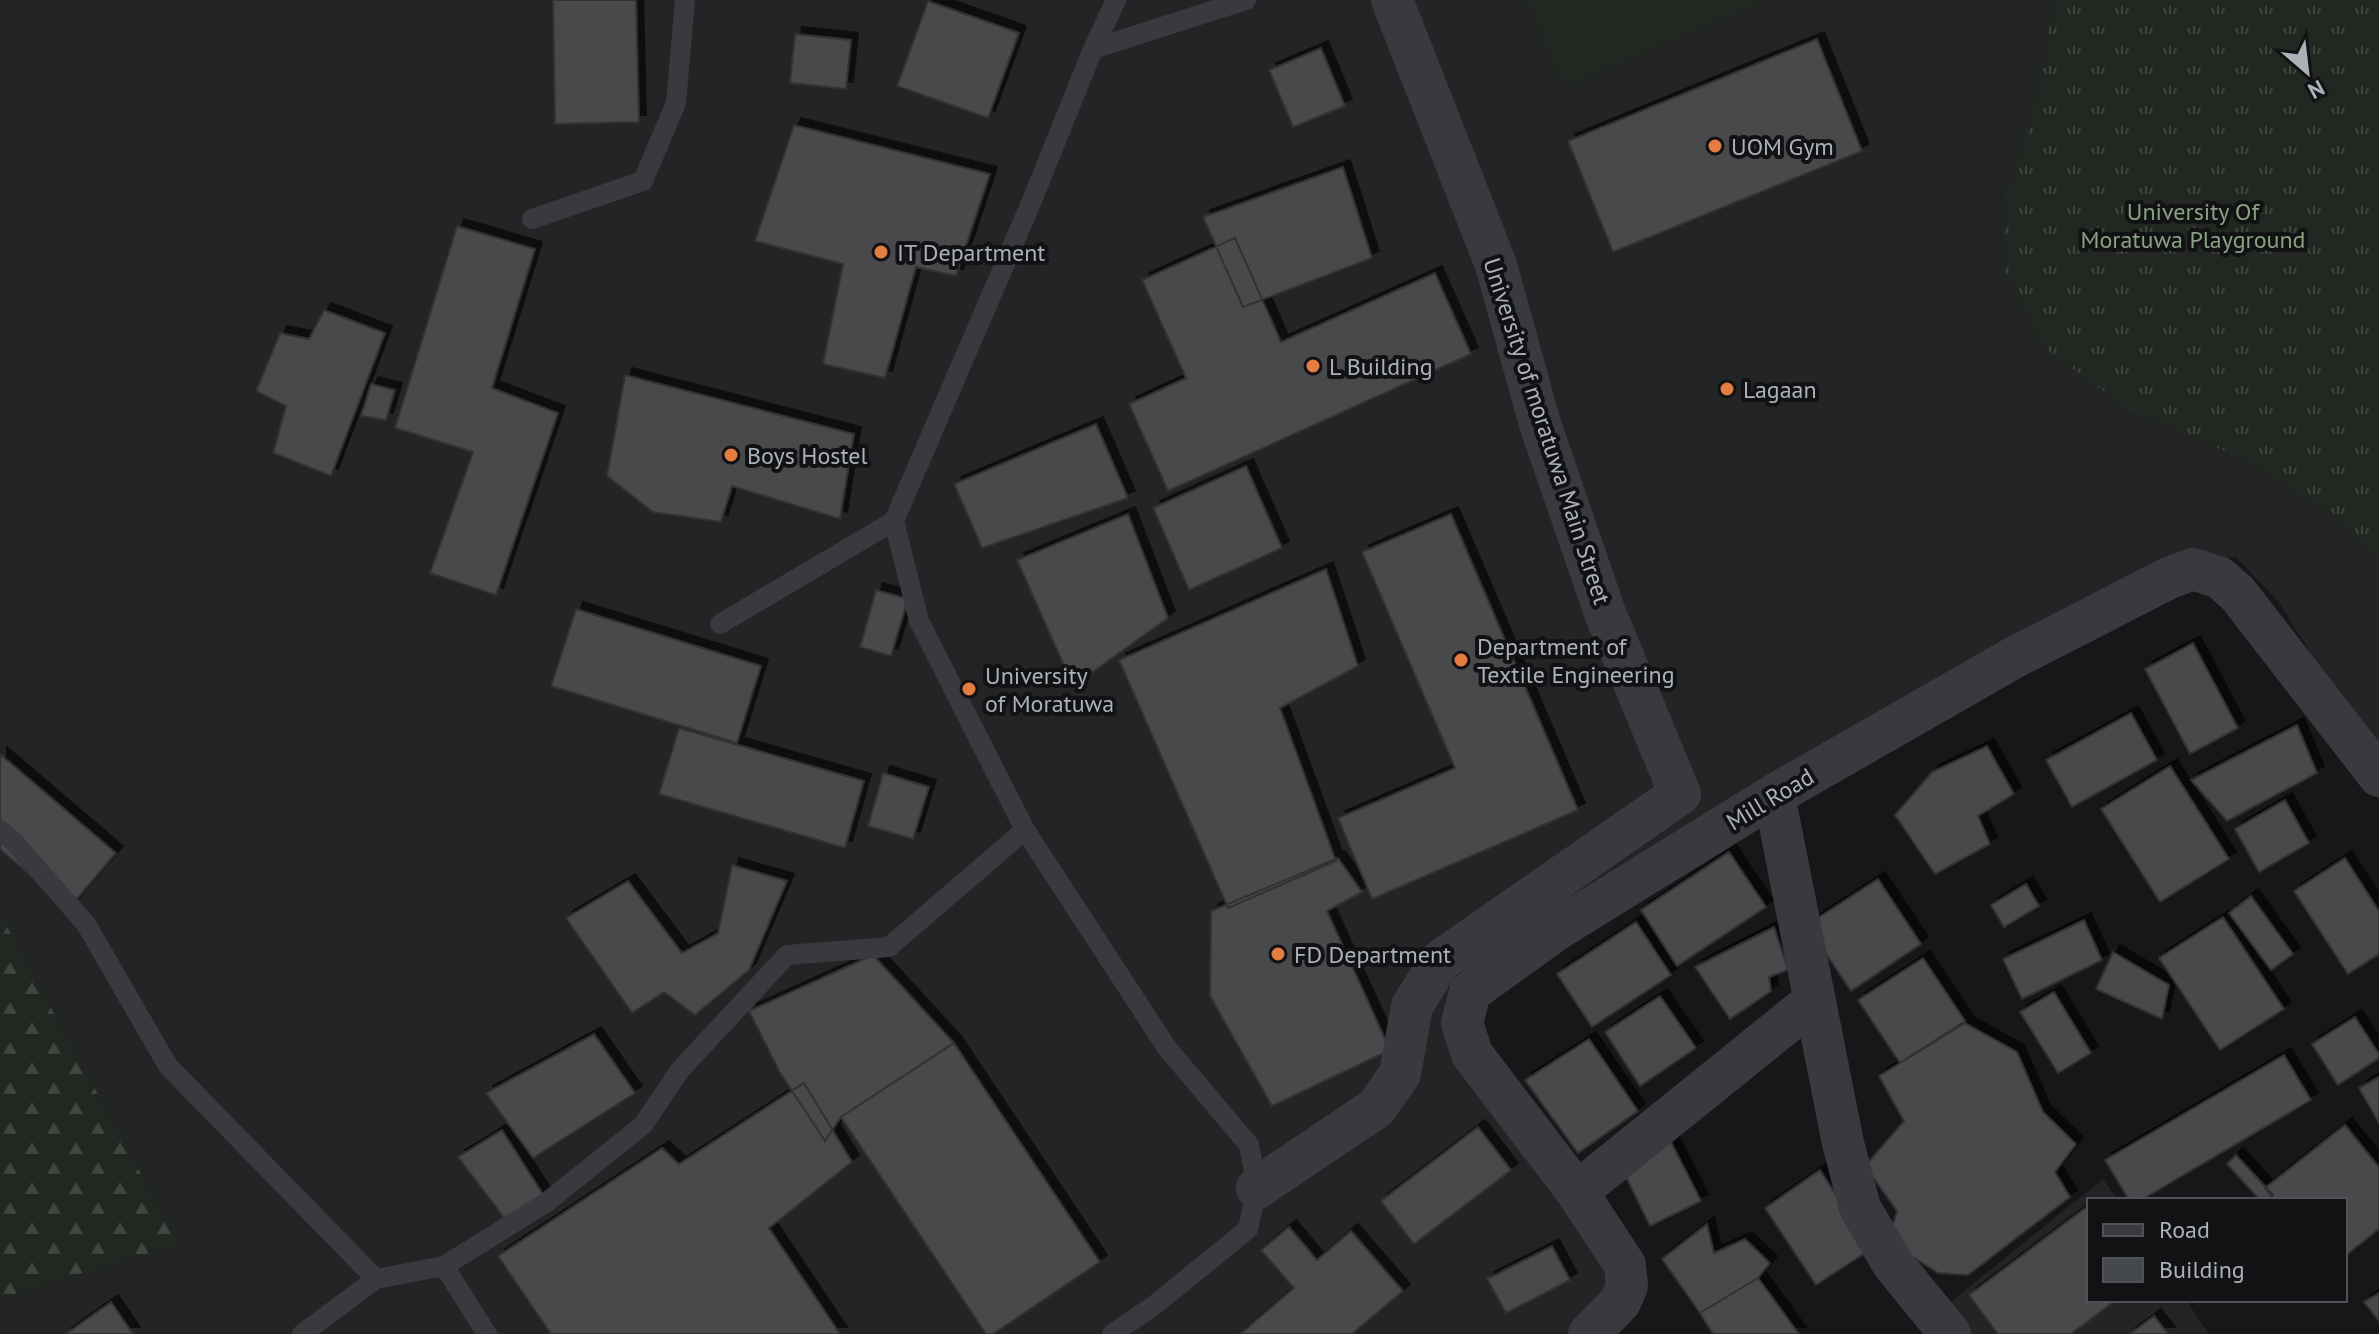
<svg xmlns="http://www.w3.org/2000/svg" width="2379" height="1334" viewBox="0 0 2379 1334" font-family="'PT Sans',sans-serif">
  <style>
    .built { fill: #232425 }
    .grass { fill: url(#grass-tufts) }
    .forest { fill: url(#forest-firs) }
    .garden { fill: #222821 }
    .building { fill: #46494b; stroke: #313234; stroke-width: 2; filter: url(#shadow) }
    .lines { fill: none; stroke-linecap: round; stroke-linejoin: round }
    .lane { stroke: #383a3d; stroke-width: 20 }
    .street { stroke: #383a3d; stroke-width: 42 }
    .poi-dot { fill: #e57d42; stroke: #121214; stroke-width: 3 }
    .labels { text-anchor: middle; dominant-baseline: central; stroke-width: 8; stroke-linejoin: round; paint-order: stroke }
    .poi-label { font-size: 24px; fill: #aab2b8; stroke: #121214; text-anchor: start }
    .park-label { font-size: 24px; fill: #8aa182; stroke: #121214 }
    .street-label { font-size: 24px; fill: #aab2b8; stroke: #121214 }
  </style>
  <defs>
    <pattern id="grass-tufts" width="24" height="20" patternUnits="userSpaceOnUse" patternTransform="scale(2)"><rect width="24" height="20" fill="#222821"/><path d="M3 7l-1-3M5 7V3M7 7l1-3M15 17l-1-3M17 17v-4M19 17l1-3" fill="none" stroke="#3f453f"/></pattern>
    <pattern id="forest-firs" width="22" height="20" patternUnits="userSpaceOnUse" patternTransform="scale(2)"><rect width="22" height="20" fill="#222821"/><path d="M5 1l3.5 6h-7zM16 11l3.5 6h-7z" fill="#3f453f"/></pattern>
    <filter id="shadow"><feDropShadow dx="7" dy="-7" stdDeviation="0" flood-color="#0009"/></filter>
  </defs>
  <rect width="100%" height="100%" fill="#171719"/>
  <path class="built" d="M0 0H2379V764L2279 602 2235 556 2017 638 1480 1003 1478 1083 1625 1264 1576 1334H0Z
    M2103 1179 2118 1200H2089V1300H2186L2209 1334H1963L1943 1308Z"/>
  <path class="grass" d="M2055 0H2379V560L2336 517 2257 467 2202 440 2132 412 2042 346 2003 267V205L2029 126Z"/>
  <path class="forest" d="M0 914 179 1244 0 1298Z"/>
  <path class="garden" d="M1526 0H1766L1564 88Z"/>
  <path class="building" d="M553 0H636L639 122 555 124Z
    M928 1 1019 33 988 118 897 86Z
    M795 34 851 40 846 89 790 83Z
    M1817 39 1862 151 1613 252 1568 141Z
    M1321 48 1345 106 1293 127 1269 70Z
    M794 125 990 174 956 276 916 267 885 378 823 364 843 264 755 241Z
    M1343 167 1372 258 1243 307 1203 217Z
    M457 226 535 249 492 388 558 413 496 595 430 573 473 452 395 428Z
    M1235 238 1281 342 1435 273 1471 354 1168 491 1129 404 1186 378 1142 280Z
    M324 310 385 333 331 476 273 453 286 406 256 391 280 333 309 339Z
    M625 375 854 434 840 519 732 486 721 522 653 512 607 476Z
    M371 384 395 390 386 420 361 416Z
    M1096 424 1128 498 982 548 954 484Z
    M1246 466 1282 548 1189 590 1153 508Z
    M1128 514 1168 618 1073 686 1017 560Z
    M1451 514 1578 810 1372 899 1338 818 1455 768 1362 552Z
    M1326 569 1358 666 1280 708 1336 861 1228 908 1119 660Z
    M876 590 908 599 891 656 860 647Z
    M576 609 761 666 737 743 551 686Z
    M2193 643 2238 728 2190 754 2145 669Z
    M2131 713 2157 760 2072 807 2046 760Z
    M2297 725 2317 773 2227 821 2191 780Z
    M679 728 864 781 845 848 659 794Z
    M1987 746 2014 794 1978 816 1990 844 1935 874 1895 815 1932 772Z
    M0 754 116 853 69 908 0 849Z
    M2170 766 2229 859 2160 902 2101 809Z
    M883 773 929 787 913 839 868 826Z
    M2285 800 2309 843 2259 872 2235 829Z
    M1729 852 1766 907 1677 966 1641 910Z
    M1338 858 1362 892 1327 911 1390 1050 1272 1106 1210 996 1211 911Z
    M2345 858 2379 911V954L2348 974 2294 891Z
    M732 865 787 881 749 970 695 1015 664 992 632 1013 566 918 628 881 682 953 718 933Z
    M1878 879 1921 944 1851 991 1807 925Z
    M2026 884 2039 906 2004 927 1991 905Z
    M2251 896 2293 954 2271 970 2229 913Z
    M2223 917 2284 1009 2220 1050 2159 958Z
    M2084 920 2102 960 2022 999 2003 959Z
    M1636 922 1671 975 1592 1027 1557 974Z
    M1774 927 1788 970 1769 977 1771 991 1730 1019 1695 967Z
    M2113 952 2169 985 2162 1019 2096 989Z
    M873 955 954 1043 841 1117 825 1141 779 1071 749 1011Z
    M1923 958 1965 1021 1900 1063 1858 1000Z
    M2054 992 2091 1053 2058 1073 2020 1012Z
    M1660 996 1696 1048 1640 1086 1605 1032Z
    M2355 1017 2379 1054V1058L2338 1085 2312 1044Z
    M1965 1023 2017 1052 2043 1112 2076 1144 2055 1172 2070 1197 1968 1275 1938 1273 1888 1241 1897 1211 1865 1166 1904 1121 1879 1076Z
    M594 1034 635 1093 533 1158 486 1093Z
    M1589 1039 1638 1111 1578 1153 1525 1080Z
    M954 1043 1100 1262 993 1334H986L841 1117Z
    M2284 1055 2311 1100 2141 1200H2129L2105 1160Z
    M2379 1077V1123L2359 1088Z
    M804 1083 852 1162 769 1228 840 1334H551L498 1256 662 1148 679 1164Z
    M2345 1125 2379 1167V1229L2345 1256V1200H2275L2265 1188Z
    M1478 1127 1511 1170 1414 1244 1381 1201Z
    M502 1130 546 1199 506 1220 458 1157Z
    M1671 1142 1701 1201 1650 1226 1621 1167Z
    M2236 1155 2273 1195 2267 1200H2260L2227 1164Z
    M1820 1170 1871 1249 1816 1285 1765 1208Z
    M2088 1206 2089 1300H2116L2071 1334H1998L1969 1295Z
    M1707 1224 1714 1253 1745 1239 1770 1263 1758 1278 1700 1313 1662 1259Z
    M1289 1227 1317 1260 1351 1231 1403 1291 1352 1334H1240L1294 1288 1261 1250Z
    M1552 1246 1570 1280 1506 1313 1487 1279Z
    M1758 1278 1799 1334H1713L1700 1313Z
    M2379 1293V1321L2364 1302Z
    M111 1302 133 1334H66Z
    M2154 1316 2168 1334H2130Z"/>
  <g class="lines">
    <path class="lane" d="M1093 49 1246 0
      M532 219 643 181 676 103 685 0
      M720 624 894 521
      M0 830 14 842 86 924 168 1066 376 1279
      M444 1266 487 1334
      M302 1334 376 1279 444 1266 547 1202 643 1125 680 1070 787 955 889 947 1025 830
      M1112 1334 1156 1304 1248 1229 1257 1188 1249 1145 1167 1048 1025 830 919 621 894 521 1031 203 1093 49 1116 0"/>
    <path class="street" d="M1774 795 1843 1143 1860 1208 1893 1264 1950 1334
      M1257 1188 1376 1108 1400 1074 1412 1006 1440 961 1680 794 1605 613 1540 424 1496 265 1392 0
      M1577 1192 1815 1000
      M1589 1334 1620 1302 1627 1286 1625 1265 1577 1192 1472 1054 1462 1023 1470 992 1556 930 1774 795 2015 657 2169 578 2193 569 2220 578 2238 594 2379 776"/>
  </g>
  <g class="poi-dot">
    <circle cx="1715" cy="146" r="8"/>
    <circle cx="881" cy="252" r="8"/>
    <circle cx="1313" cy="366" r="8"/>
    <circle cx="1727" cy="389" r="8"/>
    <circle cx="731" cy="455" r="8"/>
    <circle cx="1461" cy="660" r="8"/>
    <circle cx="969" cy="689" r="8"/>
    <circle cx="1278" cy="954" r="8"/>
  </g>
  <g class="labels">
    <g class="poi-label">
      <text x="1731" y="146">UOM Gym</text>
      <text x="897" y="252">IT Department</text>
      <text x="1329" y="366">L Building</text>
      <text x="1743" y="389">Lagaan</text>
      <text x="747" y="455">Boys Hostel</text>
      <text x="1477" y="646">Department of<tspan x="1477" dy="28">Textile Engineering</tspan></text>
      <text x="985" y="675">University<tspan x="985" dy="28">of Moratuwa</tspan></text>
      <text x="1294" y="954">FD Department</text>
    </g>
    <g class="park-label">
      <text x="2193" y="211">University Of<tspan x="2193" dy="28">Moratuwa Playground</tspan></text>
    </g>
    <g class="street-label">
      <text transform="translate(1547 431) rotate(72)">University of moratuwa Main Street</text>
      <text transform="translate(1770 799) rotate(-31)">Mill Road</text>
    </g>
  </g>
  <rect x="2087" y="1198" width="260" height="104" fill="#121214" stroke="#4f5256" stroke-width="2"/>
  <rect x="2103" y="1224" width="40" height="12" fill="#383a3d" stroke="#4f5256" stroke-width="2"/>
  <text x="2159" y="1238" font-size="24" fill="#aab2b8">Road</text>
  <rect x="2103" y="1258" width="40" height="24" fill="#46494b" stroke="#4f5256" stroke-width="2"/>
  <text x="2159" y="1278" font-size="24" fill="#aab2b8">Building</text>
  <g transform="translate(2307 72) rotate(152)" stroke="#121214" stroke-width="6" paint-order="stroke">
  <path d="M0-6L14 30L0 20L-14 30Z" fill="#aab2b8"/>
  <text y="-12" font-size="22" font-weight="bold" text-anchor="middle" fill="#aab2b8">N</text>
  </g>
</svg>
